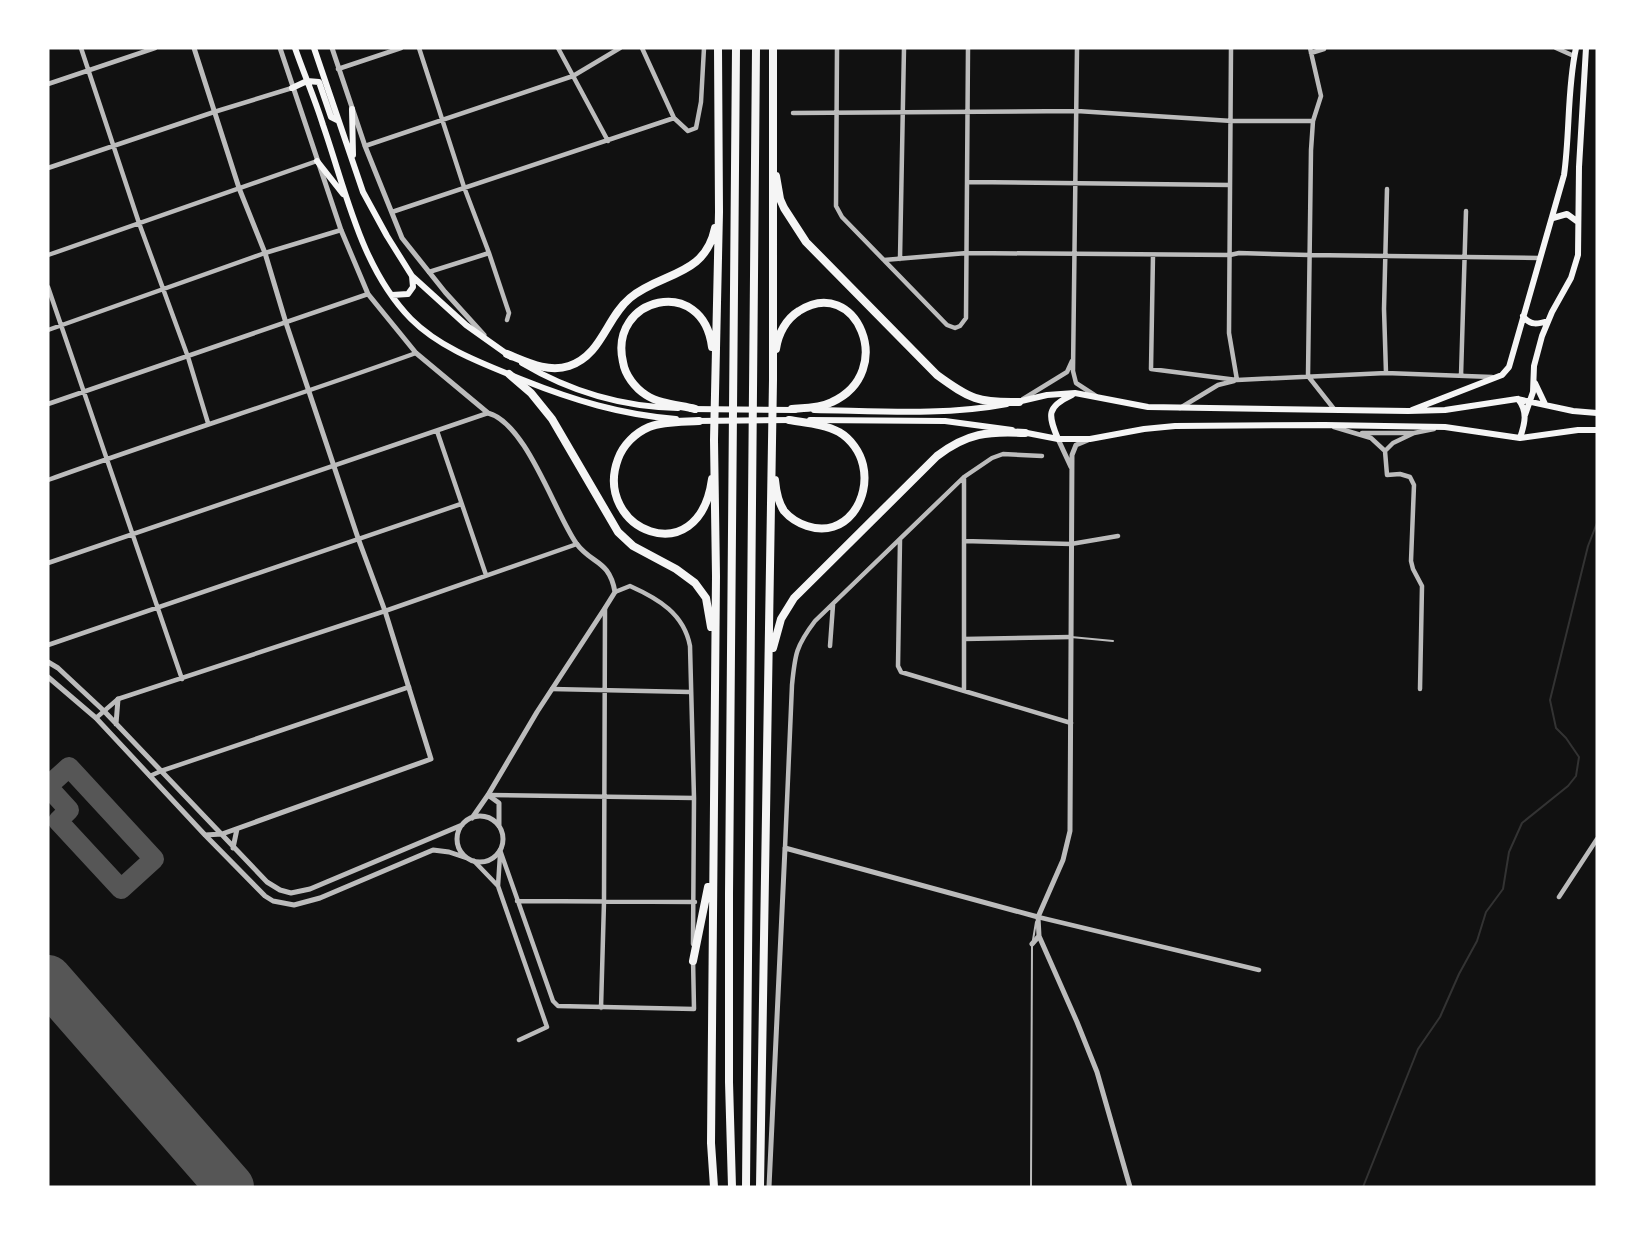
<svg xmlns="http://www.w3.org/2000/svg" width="1645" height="1235" viewBox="0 0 1645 1235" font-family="Lora,serif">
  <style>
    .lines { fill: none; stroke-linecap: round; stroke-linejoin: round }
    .stream { stroke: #333; stroke-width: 2 }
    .taxiway { stroke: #565656; stroke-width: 20 }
    .runway { stroke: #565656; stroke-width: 48 }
    .service { stroke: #bcbcbc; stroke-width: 2 }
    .minor { stroke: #bcbcbc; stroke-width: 4.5 }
    .tertiary { stroke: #bcbcbc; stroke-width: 5 }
    .secondary { stroke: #f5f5f5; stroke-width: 6 }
    .trunk { stroke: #f5f5f5; stroke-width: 8 }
    .motorway { stroke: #f5f5f5; stroke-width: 8 }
  </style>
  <rect width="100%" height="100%" fill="#111"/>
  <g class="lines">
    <path class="stream" d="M1363 1187 1418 1049 1440 1017 1459 974 1477 941 1486 912 1503 889 1509 852 1522 823 1568 786 1576 776 1579 757 1566 738 1556 728 1550 700 1588 546 1597 523"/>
    <path class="taxiway" d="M48 786 69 767 154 859 121 889 58 821 69 810 48 787"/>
    <path class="runway" d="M48 979 230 1187"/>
    <path class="service" d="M1071 637 1113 641
      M1033 940 1036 922
      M1031 1187 1032 946"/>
    <path class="minor" d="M81 48 139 223 188 357 208 423
      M419 48 464 187 489 253 509 313 507 320
      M558 48 608 141
      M642 48 674 118 688 131 696 128 701 102 704 48
      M837 48 836 206 842 217 947 325 955 328 960 326 966 318 968 48
      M1077 48 1073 371 1076 383 1096 396
      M1231 48 1229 333 1237 380
      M1310 48 1321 96 1313 121 1311 150 1308 376 1334 409
      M1556 48 1574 56
      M1311 53 1324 49
      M338 69 401 48
      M48 84 155 48
      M793 113 1077 111 1232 121H1313
      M365 146 573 76 620 48
      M48 168 214 112 292 88
      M967 182 1230 185
      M392 212 674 118
      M48 255 317 161
      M1153 255 1151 369 1237 380 1386 373 1492 377
      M900 259 904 48
      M884 260 967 253 1230 255 1239 253 1309 255 1539 258
      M429 272 489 253
      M48 287 182 679
      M48 330 265 253 341 230
      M1386 373 1384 309 1387 189
      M1461 376 1466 211
      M1023 399 1067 372 1072 361
      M48 404 368 294
      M1180 408 1218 385 1234 381
      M1334 427 1371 438 1385 451 1393 443 1414 433
      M437 431 486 575
      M1362 433H1414L1434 429
      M1385 451 1387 475 1400 474 1410 477 1414 485 1411 561 1413 569 1422 586 1420 689
      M48 480C170 436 294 397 416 353
      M900 540 898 666 901 672 1071 723
      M964 541 1071 544 1118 536
      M48 563 488 413
      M615 592 630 586C659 599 684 614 690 646L694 798 693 944
      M964 639 1071 637
      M48 645 461 504
      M830 646 833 605
      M552 689 690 692
      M964 690V477
      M96 718 118 699 385 611 577 544
      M150 776 161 771 409 687
      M488 795 694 798
      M785 848 792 685C795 654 796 646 815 621L964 477 992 458 1003 454 1042 456
      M500 850 553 1001 558 1006 694 1009 693 958
      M474 861 498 886 500 855
      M498 886 547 1027 519 1040
      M1559 897 1597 839
      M517 901 695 902
      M1038 917 1259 970
      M601 1008 604 902 605 608"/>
    <path class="tertiary" d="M194 48 239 188 265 253 286 323 358 538 385 611 431 759 222 834 205 835
      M280 48 341 230 368 294 416 353 488 413C526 423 554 511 576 543 592 565 609 559 615 592L605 608 537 712 488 795 472 818
      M332 48 365 146 402 238 445 292 484 335
      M1058 439 1071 467
      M1088 440 1076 445 1072 455 1070 831 1063 860 1038 917 1039 936 1077 1022 1097 1072 1130 1187
      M48 662 58 668 104 711 267 882 280 890 291 893 310 889 462 825
      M48 677 96 718 205 835 265 896 273 901 294 905 320 898 433 850 449 852 467 858
      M116 724 118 699
      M488 795 499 803V826
      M457 839a23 23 0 1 1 46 0a23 23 0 1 1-46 0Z
      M233 848 237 829
      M1032 944 1039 936
      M769 1187 785 848 1038 917"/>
    <path class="secondary" d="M295 48C304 74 315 99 323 125 346 191 361 268 411 319 441 349 484 364 523 380 573 400 622 415 676 419
      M314 48 363 192 387 236 412 276 466 325 511 357
      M292 88 307 81 319 82 331 117 337 120
      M352 109 353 155
      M317 161 343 194
      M1553 218 1567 214 1578 222
      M392 295 408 294 413 287 412 276
      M1523 316C1530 326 1538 324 1548 321
      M522 363C569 391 623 407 678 408
      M1535 383 1545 404
      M1518 399C1528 412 1525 423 1520 438
      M1017 402 1047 395 1075 393 1148 407 1408 411 1445 410 1517 399 1573 411 1597 413
      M691 409 795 410
      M814 410C878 411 944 416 1007 404
      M1412 410 1502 375 1509 367 1564 175C1570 133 1567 89 1576 48
      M1525 415 1533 392 1534 366 1542 336 1552 312 1571 278 1578 255 1579 167 1586 48
      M810 420 945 421 1012 430
      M696 421 793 420
      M1022 432 1058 439H1090L1144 429 1175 426 1325 425 1445 427 1520 438 1578 430H1597
      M1058 439C1048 415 1046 407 1072 395"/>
    <path class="trunk" d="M776 176 780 199 784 208 806 242 937 375C970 399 978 403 1019 402
      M776 349C778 334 786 319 799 311 856 274 898 372 832 402 820 408 805 408 792 409
      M507 354C527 362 548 373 569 366 602 355 606 318 630 298 661 272 705 277 715 228
      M509 374 531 393 552 419 618 532 633 546 676 569 695 583 706 598 711 627
      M695 409C679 405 660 404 646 395 635 388 625 375 623 362 608 297 703 274 712 347
      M699 421C683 422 664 421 649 427 635 433 623 445 618 459 592 529 699 575 712 479
      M775 480C776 491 778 502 784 511 790 518 798 523 807 526 846 539 871 499 863 465 860 452 851 439 839 432 824 424 806 423 789 420
      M773 648 781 619 794 598 937 456C967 433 988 431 1025 433
      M693 961 708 887
      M714 1187 711 1143 716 576 714 440 719 212 718 48
      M760 1187 773 380V48"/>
    <path class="motorway" d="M732 1187 729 1082V894L736 48
      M746 1187 756 48"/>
  </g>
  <rect width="1645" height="1235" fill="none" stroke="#ffffff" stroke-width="99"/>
</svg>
